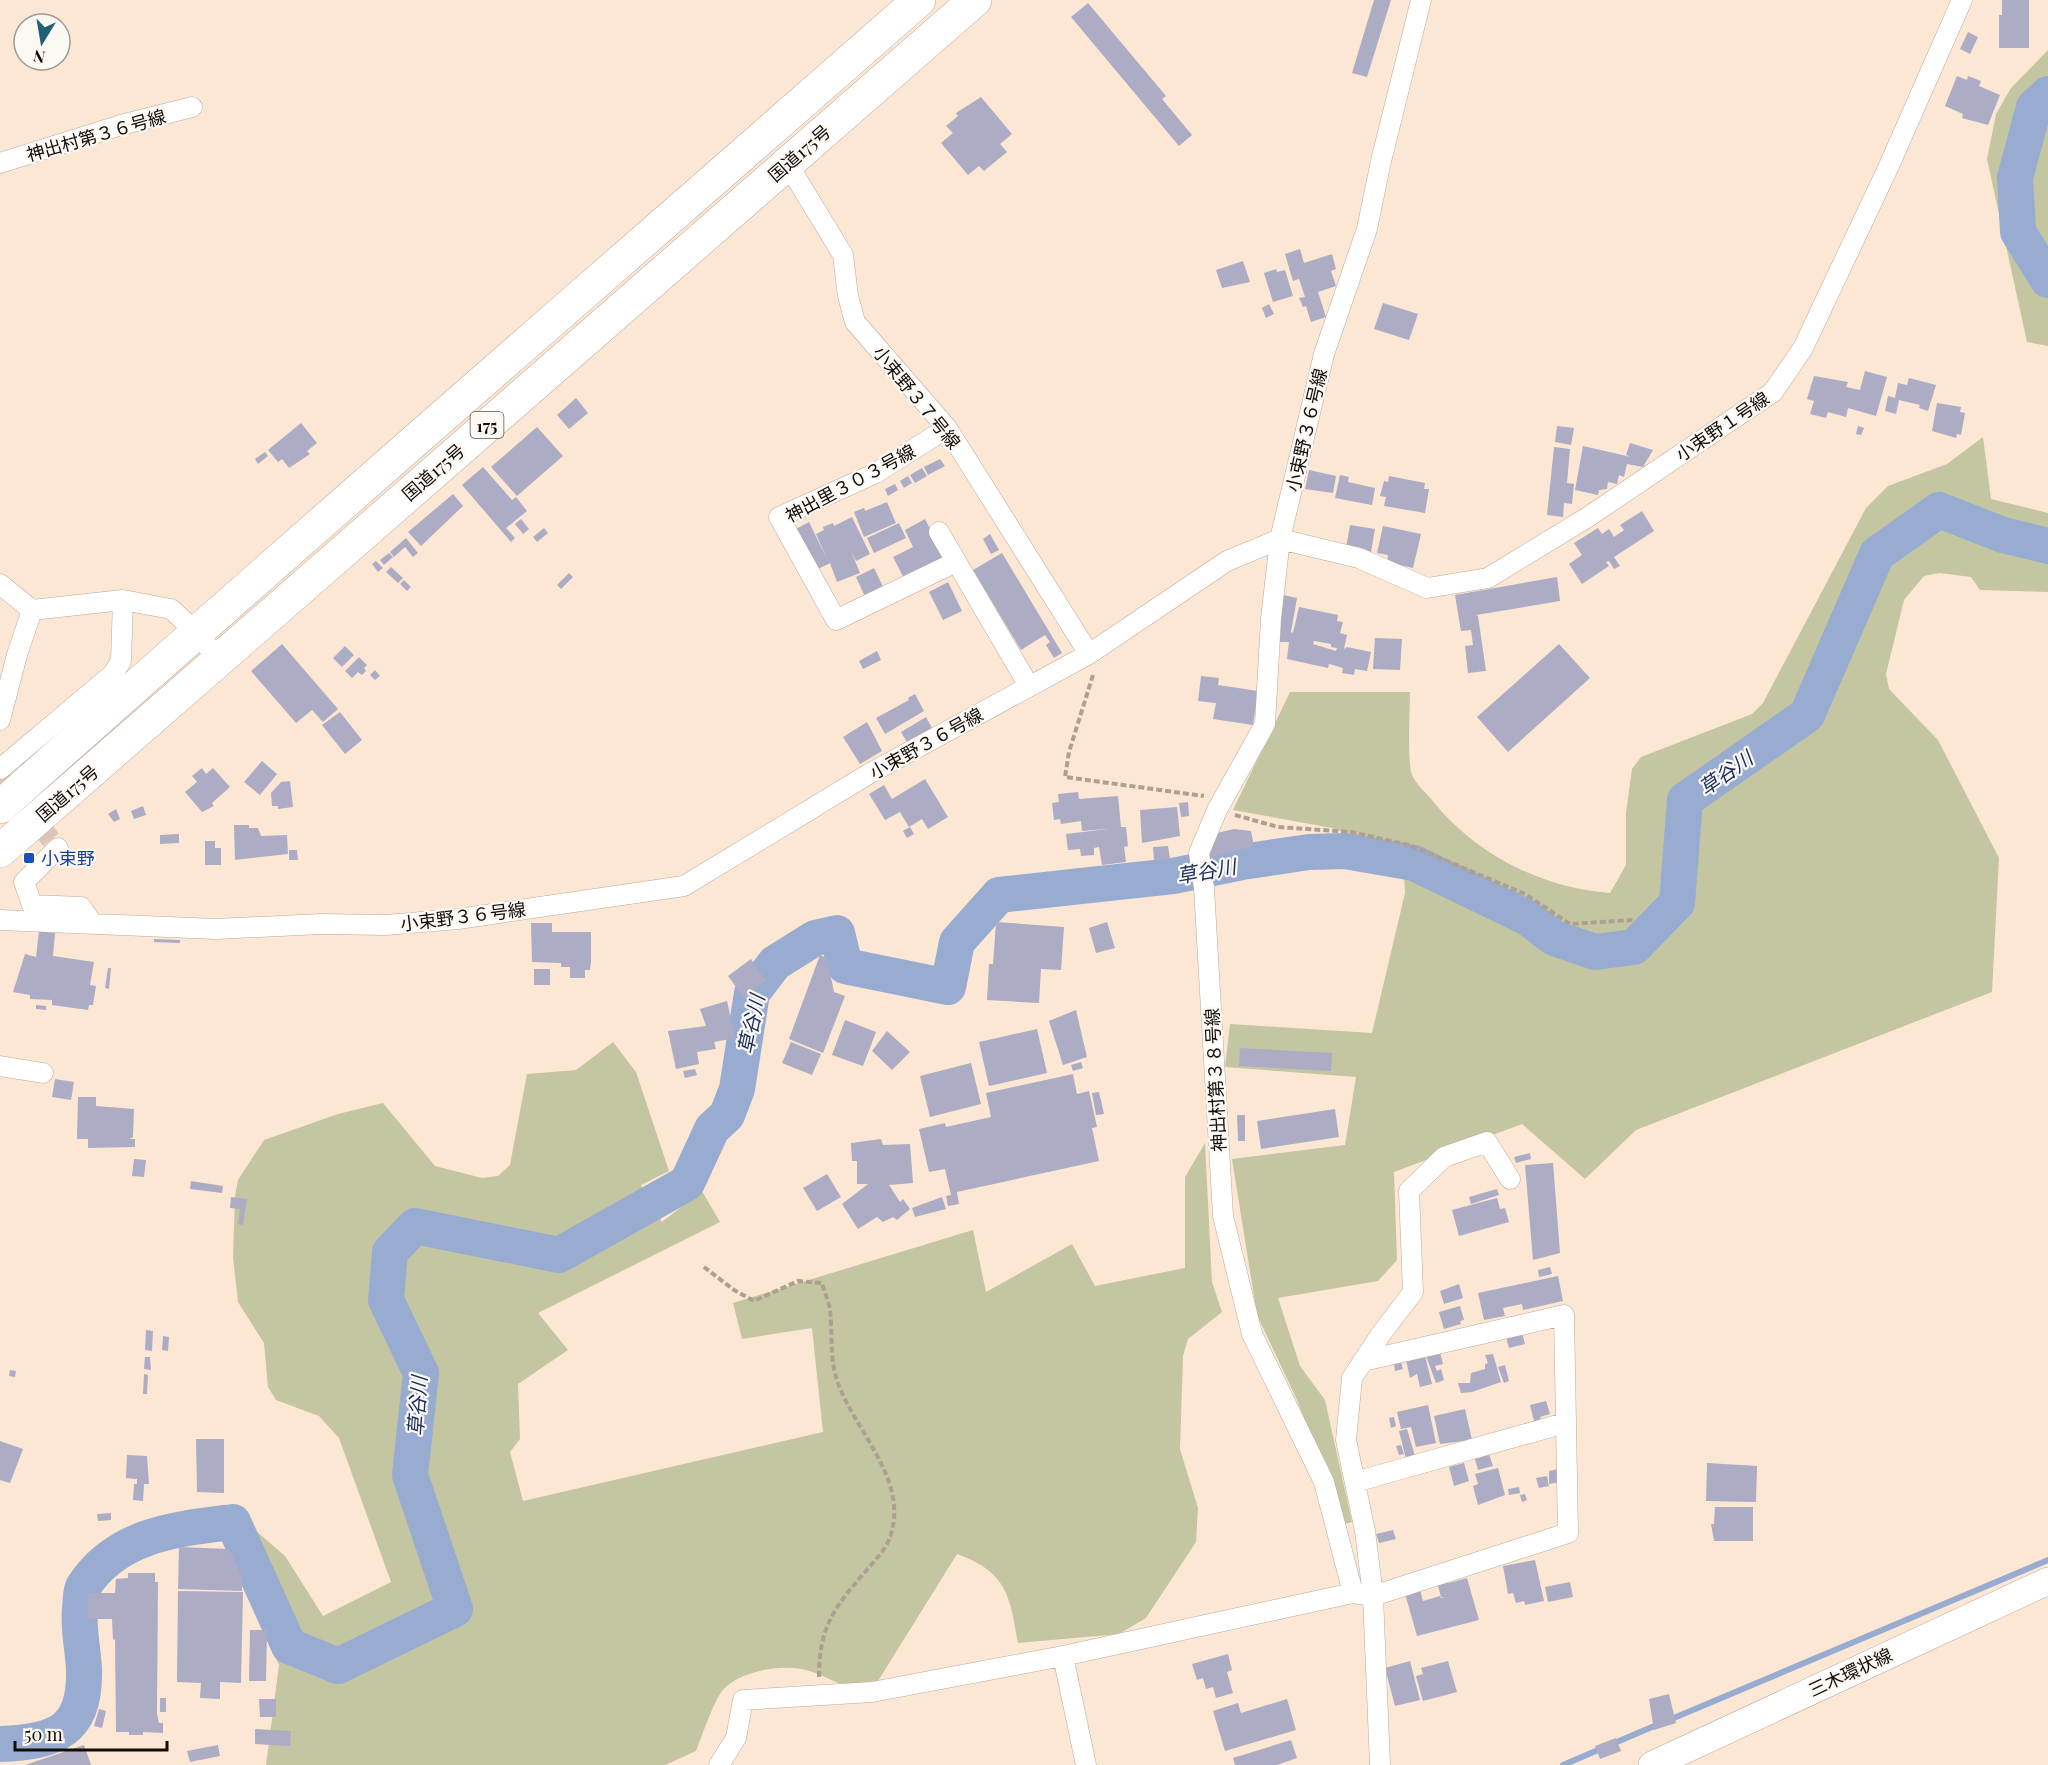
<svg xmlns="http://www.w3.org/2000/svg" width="2048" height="1765" viewBox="0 0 2048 1765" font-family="'Playfair Display','Noto Sans JP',serif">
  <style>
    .green { fill: #c3c6a0 }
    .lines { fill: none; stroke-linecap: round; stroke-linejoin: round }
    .stream { stroke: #98acd2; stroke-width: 6 }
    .river { stroke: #98acd2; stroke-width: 36 }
    .building { fill: #acacc4; fill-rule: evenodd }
    .minor-tunnel { stroke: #d9c6b6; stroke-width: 20; stroke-dasharray: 20 10; stroke-linecap: butt }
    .minor-casing { stroke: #bda998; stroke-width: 21 }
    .secondary-casing { stroke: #bda998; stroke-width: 28 }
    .trunk-casing { stroke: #bda998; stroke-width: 34 }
    .path { stroke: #af9f91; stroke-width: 4; stroke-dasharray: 6 3; stroke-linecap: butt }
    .minor { stroke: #fff; stroke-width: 20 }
    .secondary { stroke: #fff; stroke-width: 27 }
    .trunk { stroke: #fff; stroke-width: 33 }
    .transit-dot { fill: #1a4fb4; stroke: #fcf8f4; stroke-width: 2 }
    .labels { text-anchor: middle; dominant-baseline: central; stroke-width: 4.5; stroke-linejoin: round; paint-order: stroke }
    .shield { fill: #fcf8f4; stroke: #58534d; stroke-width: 1.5 }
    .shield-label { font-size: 16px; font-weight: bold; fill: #120c06 }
    .street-label { font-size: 18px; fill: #120c06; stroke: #fcf8f4 }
    .transit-label { font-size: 18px; fill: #164399; stroke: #fcf8f4; text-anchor: start }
    .water-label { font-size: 20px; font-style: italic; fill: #1a3060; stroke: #fcf8f4 }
  </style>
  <rect width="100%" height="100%" fill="#fce7d5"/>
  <path class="green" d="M2048 50V346L2027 342 1987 159 1996 114 2011 88Z
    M1983 437 1991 499 2048 513V592L1980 590 1971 577 1939 573 1924 576 1904 600 1886 674 1889 689 1938 740 1999 858 1992 992 1636 1130 1585 1179 1522 1124 1394 1172 1397 1260 1378 1281 1278 1298 1300 1366 1325 1400 1352 1522 1341 1525 1298 1402 1257 1315 1232 1159 1345 1145 1356 1077 1225 1067 1230 1024 1372 1033 1405 893 1403 853 1332 828 1233 810 1290 692H1410C1410 710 1407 761 1412 775 1415 783 1426 793 1432 800 1475 854 1541 888 1610 893L1626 865V813L1632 769 1641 757 1752 714 1763 703 1866 508 1888 486 1947 464Z
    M613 1042 636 1072 669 1171 641 1185 662 1222 702 1191 720 1222 538 1313 568 1350 518 1384 520 1439 510 1452 523 1501 823 1432 812 1328 742 1339 733 1303 973 1230 986 1292 1072 1244 1095 1286 1185 1268V1177L1205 1143 1212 1282 1222 1312 1188 1339 1183 1356 1180 1449 1198 1508 1196 1542 1146 1618 1119 1634 1018 1643C1010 1596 1007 1572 957 1554L878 1681C849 1697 837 1679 809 1671 785 1663 739 1670 722 1691 712 1705 703 1734 696 1751L665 1765H266L279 1665 212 1513 233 1511 285 1556 323 1616 391 1582 339 1438 319 1416 276 1400 268 1387 264 1343 238 1302 233 1257 235 1196 238 1180 264 1140 338 1114 383 1103 435 1166 482 1178 498 1176 510 1165 527 1074 576 1070Z"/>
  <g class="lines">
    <path class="stream" d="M1669 1720 2048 1560
      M1563 1765 1659 1724"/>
    <path class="river" d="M2048 94 2034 107 2015 178 2018 232 2048 280
      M0 1744C56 1742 86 1731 84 1669 83 1648 78 1630 80 1609 81 1603 80 1593 83 1587 117 1534 177 1529 233 1522L289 1646 338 1666 455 1609 410 1475 421 1373 386 1300 390 1252 415 1226 559 1255 687 1183 712 1129 727 1115 737 1089 752 993 775 963 815 938 837 933 845 966 948 987 957 942 999 895 1173 876 1242 862 1309 852 1345 851 1414 863 1528 918 1554 938 1595 952 1634 947 1677 903 1685 800 1807 715 1877 554 1939 510 2003 535 2048 546"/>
  </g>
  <path class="building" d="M1374 0H1391L1367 77 1352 73Z
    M2002 0H2029V48H1999V15H2002Z
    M1088 3 1166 96 1162 99 1192 135 1179 146 1071 17Z
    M1968 32 1978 37 1970 54 1960 49Z
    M1957 76 1967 80 1968 76 1981 81 1979 86 2000 95 1988 125 1962 118 1963 114 1945 106Z
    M981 97 1012 134 1000 144 1007 152 984 171 979 166 968 175 941 143 953 133 946 126 958 116 956 113Z
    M1300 249 1304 263 1332 254 1336 269 1331 271 1336 286 1318 292 1326 317 1311 322 1306 306 1303 307 1299 298 1305 297 1299 279 1293 281 1285 254Z
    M1243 261 1250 282 1222 288 1216 270Z
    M1276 269 1277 272 1285 270 1293 296 1273 302 1264 273Z
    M1383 303 1418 314 1409 340 1374 329Z
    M1269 304 1274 314 1266 318 1262 308Z
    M1865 371 1887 377 1876 416 1848 408 1846 417 1828 412 1826 418 1810 414 1814 401 1807 399 1814 376 1848 382 1846 387 1860 390Z
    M1909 378 1936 385 1928 411 1919 408 1920 405 1899 400 1896 414 1885 411 1888 396 1895 398 1898 383 1907 385Z
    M576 398 588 413 569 429 557 415Z
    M1937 403 1961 407 1960 412 1965 413 1961 435 1957 434 1956 438 1932 431Z
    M301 423 317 443 307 451 310 454 289 468 282 459 278 462 268 450Z
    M1557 426 1574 428 1571 445 1555 442Z
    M1858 426 1864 428 1861 435 1856 434Z
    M537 427 563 456 517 496 491 467Z
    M1630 443 1653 450 1643 467 1627 464 1624 477 1619 475 1617 484 1608 482 1607 489 1599 490 1598 495 1575 490 1583 446 1631 457 1626 455Z
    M1554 447 1570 449 1567 483 1574 484 1572 504 1564 503 1563 517 1547 515Z
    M265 452 268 456 258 464 255 459Z
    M940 459 945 466 928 475 924 467Z
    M483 467 512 500 516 497 527 511 506 528 515 538 511 542 462 485Z
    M922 468 927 476 915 483 910 475Z
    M1309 470 1336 476 1333 493 1305 489Z
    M1340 475 1349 477 1348 482 1375 488 1372 505 1335 498Z
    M908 476 912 483 904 488 900 481Z
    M1389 476 1425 483 1424 489H1429L1425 513 1384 506 1386 497 1380 496 1384 481 1388 482Z
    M895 484 898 490 888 496 885 489Z
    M453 494 463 506 421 546 408 532Z
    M887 502 896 523 864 537 854 512 864 508 865 511Z
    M1642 511 1654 531 1614 557 1620 566 1614 569 1609 561 1606 562 1609 566 1582 584 1569 564 1582 555 1574 543 1598 528 1602 534 1609 529 1614 537 1624 530 1620 525Z
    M852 517 870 554 856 561 851 551 860 573 837 582 830 563 812 572 792 531 809 522 827 559 816 534 824 530 823 527 833 523 834 526Z
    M521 519 529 529 523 534 515 524Z
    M925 519 947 562 907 584 893 557 913 547 905 530Z
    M899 523 906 538 874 553 867 538Z
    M1350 525 1375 529 1370 558 1345 554Z
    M1383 526 1421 534 1413 568 1387 562 1388 555 1377 553Z
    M544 528 548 533 537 542 533 537Z
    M990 534 999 550 991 554 983 539Z
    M406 538 418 553 413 557 405 547 394 557 390 552Z
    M389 553 393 557 384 565 380 560Z
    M1002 553 1062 653 1054 658 1046 645 1050 642 1045 635 1021 650 973 570Z
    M376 561 383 568 378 572 372 564Z
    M391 567 403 578 398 583 386 572Z
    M874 568 886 593 867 601 856 577Z
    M569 573 573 577 561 589 557 585Z
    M1557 577 1560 601 1476 615 1478 616 1486 671 1468 673 1465 646 1473 645 1471 630 1461 631 1455 595Z
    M404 580 411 587 407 591 400 584Z
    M948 582 962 611 943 620 929 592Z
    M1279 594 1297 598 1291 632 1293 633 1299 607 1338 615 1337 621 1343 622 1340 633 1347 635 1344 649 1347 647 1371 652 1367 671 1355 669 1354 675 1342 673 1343 668 1333 665 1329 664 1328 668 1287 659 1289 642H1274ZM1314 641 1331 644V647L1337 648 1336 651 1313 644Z
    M1375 638 1402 639 1400 670 1373 669Z
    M282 644 338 709 323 722 312 710 296 723 251 671Z
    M1559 644 1590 678 1508 752 1477 717Z
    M345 646 354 655 342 667 333 658Z
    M877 651 881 660 863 669 859 661Z
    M359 657 367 665 364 668 366 671 362 675 358 672 352 678 345 671Z
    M375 670 380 676 375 680 370 675Z
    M1201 676 1219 678 1218 685 1258 691 1253 725 1213 719 1216 703 1198 701Z
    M915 694 924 711 885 734 876 718 909 700 908 698Z
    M340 712 362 740 345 754 322 725Z
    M926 717 933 730 908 744 901 732Z
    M867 722 882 751 860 764 843 737Z
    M262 761 277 774 260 795 244 782Z
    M202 768 206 774 213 768 230 787 212 803 214 806 202 812 185 792 197 782 192 776Z
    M925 779 948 817 928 829 922 819 909 827 900 812 885 820 869 794 884 785 892 799Z
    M290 781 293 807 278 809V806H272L271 793 281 782Z
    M1078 792 1079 799 1118 796 1121 827H1126L1128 846 1124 847 1126 862 1102 865 1099 847 1094 848V855L1081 856 1080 849 1068 850 1066 834 1108 829 1082 831 1081 821 1061 824 1060 819 1054 820 1052 803 1059 802 1058 794Z
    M1188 802 1189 816 1181 817 1179 803Z
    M143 806 146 815 134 819 131 811Z
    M1177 807 1180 836 1142 843 1140 810Z
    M116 809 120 819 114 822 108 814Z
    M234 825H249V828H258L261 836 287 835 288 854 235 860Z
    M910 827 914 834 907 838 903 831Z
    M1234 829 1251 831 1254 846 1209 858 1208 835Z
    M179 834V843L160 844V835Z
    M205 841H215V848H221V865H205Z
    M1168 846 1170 859 1154 860 1153 847Z
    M289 850H297L298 860H289Z
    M996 922 1064 927 1061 970 1041 969 1039 1003 987 1000 989 964H993Z
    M1107 922 1115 948 1096 953 1089 928Z
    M531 923H552V932H591V961L590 970H585V978H570V967H561V963L532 962Z
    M39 931 55 933 53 956 94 962 90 985 96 986 93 1005H89L88 1010 52 1005V1000L30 999V995L13 992 25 954 36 957Z
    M154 939 180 940V943L154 942Z
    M820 955 827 958 834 992 845 996 823 1053 789 1039Z
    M751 959 766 981 744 998 728 976Z
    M108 968H111L109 989 105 988Z
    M534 969H550V985H534Z
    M727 1001 735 1038 714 1042 716 1049 697 1052 699 1064 676 1069 668 1031 706 1026 700 1009Z
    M36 1005 46 1006V1010L36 1009Z
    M1076 1010 1087 1057 1063 1065 1049 1021Z
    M845 1020 876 1032 863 1066 832 1055Z
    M1037 1029 1047 1073 989 1086 979 1042Z
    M887 1031 910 1052 892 1070 872 1051Z
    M791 1042 821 1054 812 1075 782 1063Z
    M1240 1048 1332 1053 1331 1071 1239 1066Z
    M1081 1062 1083 1068 1073 1071 1071 1065Z
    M971 1063 981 1104 930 1117 920 1076Z
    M695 1069 697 1075 685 1078 683 1071Z
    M1073 1074 1077 1094 1089 1091 1097 1127 1092 1128 1099 1161 957 1192 959 1204 948 1206 946 1196 951 1195 945 1169 929 1172 919 1129 945 1123 946 1127 991 1117 986 1093Z
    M55 1079 74 1082 71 1100 52 1097Z
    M1099 1092 1104 1114 1096 1115 1092 1093Z
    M78 1097H96V1106L134 1109 133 1137 130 1139H135V1147L88 1148V1139H77Z
    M1335 1109 1339 1137 1261 1149 1257 1121Z
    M1237 1115H1245V1141H1238Z
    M881 1139 883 1145 910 1144 913 1183 889 1185 900 1202 903 1199 910 1209 897 1220 893 1217 883 1222 877 1217 858 1229 842 1204 868 1184H857V1161H852L851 1143Z
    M1530 1153 1531 1159 1516 1163 1514 1157Z
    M134 1159 146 1160 144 1177 132 1176Z
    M1553 1163 1560 1253 1533 1260 1525 1165Z
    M827 1174 841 1197 817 1211 803 1188Z
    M191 1181 223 1186 222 1193 190 1189Z
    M1497 1189 1499 1195 1471 1204 1469 1197Z
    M231 1197 247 1199 243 1225 238 1224 240 1209 230 1208Z
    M942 1197 946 1209 915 1217 912 1208Z
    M1497 1198 1500 1209 1505 1208 1509 1222 1459 1236 1452 1210Z
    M1550 1267 1552 1274 1539 1277 1538 1270Z
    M1558 1276 1563 1301 1523 1310 1522 1304 1503 1308 1505 1316 1484 1320 1478 1293Z
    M1459 1284 1463 1298 1444 1304 1440 1291Z
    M1460 1306 1464 1320 1460 1321 1461 1324 1444 1329 1439 1312Z
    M1521 1329 1525 1344 1509 1348 1505 1334Z
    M146 1330 153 1331 152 1351 145 1350Z
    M163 1336 169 1337 168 1351 162 1350Z
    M1440 1352 1443 1364 1435 1366 1437 1371 1441 1369 1444 1380 1436 1383 1426 1356Z
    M1493 1354 1501 1382 1472 1392 1461 1393 1458 1383H1470L1471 1373 1485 1369V1364L1488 1363 1485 1355Z
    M1425 1356 1432 1384 1420 1387 1417 1374 1410 1378 1406 1360Z
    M145 1357H150L151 1370 144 1369Z
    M1401 1362 1403 1369 1395 1371 1394 1364Z
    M1505 1365 1509 1381 1504 1383 1498 1367Z
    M10 1370 16 1371 15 1377 9 1376Z
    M144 1374 148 1375 147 1394H143Z
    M1546 1401 1550 1414 1540 1417 1542 1423 1535 1425 1530 1405Z
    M1428 1405 1436 1443 1416 1447 1411 1427 1401 1429 1397 1412Z
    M1465 1409 1472 1440 1440 1444 1434 1416Z
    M1394 1417 1396 1426 1391 1428 1389 1418Z
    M1407 1429 1415 1456 1406 1459 1399 1431Z
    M196 1439H224V1493L197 1492Z
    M0 1441 23 1449 10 1483 0 1480Z
    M1401 1445 1404 1454 1399 1455 1396 1446Z
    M1488 1451 1493 1466 1478 1470 1474 1456Z
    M127 1455 147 1456 149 1484H144L143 1501 133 1500 134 1484H137V1479L126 1478Z
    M1464 1463 1469 1481 1454 1486 1449 1467Z
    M1707 1463 1757 1466 1756 1502 1706 1501Z
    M1498 1468 1505 1495 1478 1505 1473 1486 1478 1484 1475 1474Z
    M1558 1469 1561 1482 1549 1484V1471Z
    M1547 1476 1549 1486 1539 1488 1536 1478Z
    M1519 1487 1520 1493 1509 1495 1508 1489Z
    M1525 1494 1527 1500 1522 1502 1520 1495Z
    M1715 1507H1753V1541H1714L1711 1524H1714Z
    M111 1513V1520L98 1521 97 1514Z
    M1393 1530 1396 1539 1379 1543 1376 1534Z
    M179 1547 229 1549 242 1577V1591L178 1589Z
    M1535 1560 1544 1601 1525 1605 1524 1601 1516 1603 1513 1593 1508 1594 1503 1566Z
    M128 1573H155V1582H158L157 1714 159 1723H163V1733L143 1732V1735H129V1732H116L115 1639 113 1640 112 1619H88V1593H115L116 1579 128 1578Z
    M1467 1578 1479 1620 1417 1636 1404 1590 1419 1586 1423 1601 1440 1596 1441 1598 1445 1597H1441L1437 1582 1449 1583Z
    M1570 1582 1573 1597 1548 1602 1545 1587Z
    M178 1591 243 1592 241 1683 220 1682V1699L200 1698 201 1683 177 1682Z
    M250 1630H267L266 1681H249Z
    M1228 1654 1232 1670 1227 1672 1233 1693 1216 1698 1213 1687 1206 1689 1203 1678 1197 1680 1192 1664Z
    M1410 1661 1420 1700 1395 1706 1385 1668Z
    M1448 1661 1457 1692 1423 1701 1416 1676 1423 1674 1421 1668Z
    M1669 1694 1676 1723 1654 1730 1649 1699Z
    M160 1698H166V1712H160Z
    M259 1699H276V1717H260Z
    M1287 1699 1296 1730 1225 1751 1213 1711 1238 1703 1241 1713Z
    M99 1709 106 1711 102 1728 94 1726Z
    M255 1729 291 1731 290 1746 255 1744Z
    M1616 1738 1621 1751 1600 1759 1595 1746Z
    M1291 1740 1297 1758 1277 1765H1235L1233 1758Z
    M84 1745 91 1765H25Z
    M218 1745 220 1756 190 1762 187 1751Z"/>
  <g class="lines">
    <path class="minor-tunnel" d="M0 778 58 848"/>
    <g class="minor-casing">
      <path id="minor" d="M0 163 121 125 192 107
        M787 163 843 255 848 296 855 322 947 428 1089 654
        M947 428 876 473 779 517 836 620 956 562
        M939 532 1029 686
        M0 584 32 610 17 655 0 720
        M32 610 123 600
        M0 769 113 674 121 661 123 600 171 609 196 632 220 661
        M58 848 24 882 32 905 81 907 93 924
        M0 920 216 929 321 924 386 925 458 919 684 886 867 775 1089 654 1227 561 1280 539 1324 354 1367 229 1381 161 1421 0
        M0 1066 43 1073
        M1363 1361 1564 1315 1568 1533 1373 1596 1353 1593 1324 1482 1252 1334 1223 1216 1204 888 1199 853 1217 810 1265 724 1271 619 1280 539 1359 558 1427 588 1488 578 1588 517 1773 392 1803 348 1888 168 1962 0
        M1355 1482 1565 1423
        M1063 1656 1086 1765
        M719 1765 736 1738 743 1700 872 1692 1063 1656 1353 1593
        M1380 1765 1373 1596 1365 1531 1346 1440 1352 1378 1381 1334 1413 1292 1409 1191 1444 1157 1487 1142 1510 1179"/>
    </g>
    <g class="secondary-casing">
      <path id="secondary" d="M1652 1765 2048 1581"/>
    </g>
    <g class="trunk-casing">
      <path id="trunk" d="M0 807C304 535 613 269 919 0
        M0 851 975 0"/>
    </g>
    <path class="path" d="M1093 675 1069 752 1065 777 1204 796
      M1235 815 1278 827 1351 832 1409 845 1525 894 1570 924 1633 920
      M704 1267 734 1290 754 1301 798 1281 822 1283C824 1292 829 1301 830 1310 833 1334 829 1359 838 1383 855 1431 908 1479 891 1534 887 1549 875 1560 865 1572 834 1608 819 1627 819 1677"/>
    <use href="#minor" class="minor"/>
    <use href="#secondary" class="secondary"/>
    <use href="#trunk" class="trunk"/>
  </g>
  <rect class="transit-dot" x="23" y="852" width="12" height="12" rx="3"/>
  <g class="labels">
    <rect class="shield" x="470.5" y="412" width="33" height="26" rx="4.5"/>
    <g class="shield-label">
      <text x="487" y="425">175</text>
    </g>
    <g class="street-label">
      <text transform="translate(96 135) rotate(-16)">神出村第３６号線</text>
      <text transform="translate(799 153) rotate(-41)">国道175号</text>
      <text transform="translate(917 397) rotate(51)">小束野３７号線</text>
      <text transform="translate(1722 426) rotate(-34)">小束野１号線</text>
      <text transform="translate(1306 430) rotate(-77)">小束野３６号線</text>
      <text transform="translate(433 472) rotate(-41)">国道175号</text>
      <text transform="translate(850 483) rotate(-28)">神出里３０３号線</text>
      <text transform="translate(926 743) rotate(-29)">小束野３６号線</text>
      <text transform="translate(67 793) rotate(-41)">国道175号</text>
      <text transform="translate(463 916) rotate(-7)">小束野３６号線</text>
      <text transform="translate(1215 1080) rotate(-93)">神出村第３８号線</text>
      <text transform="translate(1850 1672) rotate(-25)">三木環状線</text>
    </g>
    <g class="transit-label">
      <text x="41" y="858">小束野</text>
    </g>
    <g class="water-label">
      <text transform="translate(1725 772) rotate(-35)">草谷川</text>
      <text transform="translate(1206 870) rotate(-10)">草谷川</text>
      <text transform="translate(750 1024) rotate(-78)">草谷川</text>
      <text transform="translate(416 1406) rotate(-86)">草谷川</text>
    </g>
  </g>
  <g transform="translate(42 42) rotate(191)"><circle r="28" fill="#fcf8f4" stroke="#9e9a95" stroke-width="1.5"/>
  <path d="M0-4.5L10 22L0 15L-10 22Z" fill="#215f75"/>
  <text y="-9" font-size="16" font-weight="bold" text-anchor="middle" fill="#120c06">N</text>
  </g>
  <path d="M15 1741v9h152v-9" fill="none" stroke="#120c06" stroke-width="3"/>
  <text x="24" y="1741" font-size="18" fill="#120c06" stroke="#fcf8f4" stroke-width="4.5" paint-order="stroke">50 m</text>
</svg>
